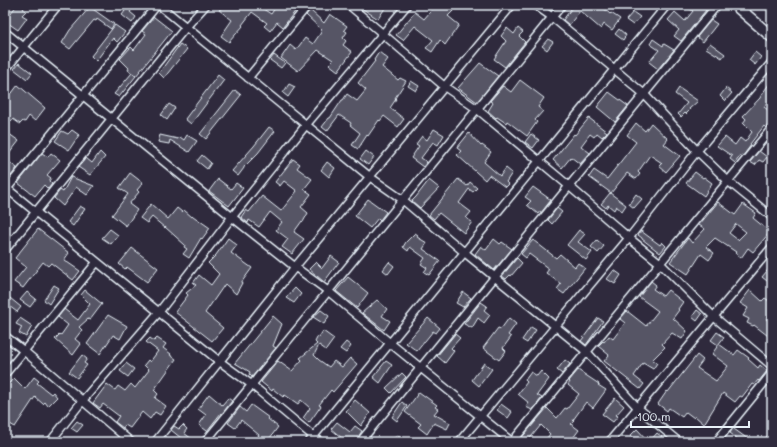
<svg xmlns="http://www.w3.org/2000/svg" width="777" height="447" viewBox="0 0 777 447" font-family="Mali,sans-serif">
  <style>
    .building { fill: #575565; stroke: #e8f1f8; fill-rule: evenodd }
    .lines { fill: none; stroke-linecap: round; stroke-linejoin: round }
    .street-casing { stroke: #e8f1f8; stroke-width: 10 }
    .secondary-casing { stroke: #e8f1f8; stroke-width: 13 }
    .street { stroke: #2f2a3d; stroke-width: 7 }
    .secondary { stroke: #2f2a3d; stroke-width: 10 }
  </style>
  <rect width="100%" height="100%" fill="#2f2a3d"/>
  <filter id="ink" filterUnits="userSpaceOnUse"><feTurbulence type="fractalNoise" baseFrequency=".025" numOctaves="2"/><feDisplacementMap in="SourceGraphic" scale="8" xChannelSelector="R" yChannelSelector="G"/><feConvolveMatrix kernelMatrix="1 2 1 2 8 2 1 2 1" color-interpolation-filters="sRGB"/></filter>
  <g filter="url(#ink)">
    <path class="building" d="M17 5H26L23 9 26 11 22 15 27 18 18 30 5 21V18L8 13 10 14Z
      M117 5H135L130 12 136 17 132 23 122 15 125 11Z
      M226 5H257L271 14 277 5H300L283 27 277 22 270 31 264 26 267 23 252 12 242 25 243 26 229 42 221 36 232 20 219 10Z
      M357 5H387L378 19Z
      M436 5H447L453 11 448 16 459 25 445 45 440 40 432 52 426 48 433 40 415 26 403 40 396 35 415 12 424 19Z
      M574 5H600L610 14 611 13 620 19 612 30 604 24 601 29 580 11 569 25 563 20Z
      M684 5H700L706 10 681 41 674 36 679 30 668 20 675 12 685 21 693 11Z
      M90 7 114 24 111 29 97 19 96 21 94 20 70 49 62 43 70 30Z
      M310 10 324 23 330 14 347 26 344 30 347 32 343 38 346 41 343 45 352 52 338 71 329 64 333 60 318 50 298 71 281 58 290 45 296 50 305 38 313 44 320 34 322 30 306 15Z
      M633 12 640 17 633 25 626 20Z
      M154 17 172 31 136 76 128 70 129 68 120 59 131 47 134 50 146 34 142 31Z
      M711 20 717 24 703 42 697 37Z
      M115 25 125 32 117 42 113 38 96 61 91 56Z
      M507 28 514 34 518 28 523 32 519 36 525 42 505 67 494 59 506 41 501 36Z
      M619 29 626 35 623 40 615 34Z
      M548 39 553 42 547 50 542 46Z
      M653 39 663 46 664 44 674 50 658 69 649 62 659 50 650 44Z
      M710 43 725 54 722 58 706 48Z
      M180 44 187 49 164 78 159 73Z
      M379 52 388 59 382 67 398 80 400 78 406 81 395 98 396 99 390 108 404 119 398 127 384 116 380 121 379 120 368 136 367 135 358 149 352 145 360 133 350 125 351 123 339 115 327 131 322 127 329 118H330L342 100H343L347 94 357 101 366 90 358 83 375 61 374 60Z
      M755 52 761 57 755 65 749 60Z
      M274 55 285 63 281 68 270 60Z
      M19 63 32 73 27 79 14 69Z
      M480 63 498 76 477 102 458 88Z
      M132 73 136 76 119 97 114 94Z
      M218 75 224 80 191 124 185 119Z
      M520 80 544 98 538 107 543 111 535 120 537 122 527 136 507 121 506 123 497 117 496 118 488 111 493 103 490 101 503 86 511 92Z
      M772 80V97L764 107 772 113V119L766 128 764 126 750 144 751 145 743 156 741 155 735 163 730 159 732 156 717 146 725 137 735 145 740 138 745 142 752 132 743 123 746 119 743 116 760 98 762 94Z
      M411 81 419 86 416 91 408 86Z
      M289 84 295 87 288 97 283 93Z
      M18 85 45 108 35 121 29 116 25 122 23 121 20 124 13 119 12 121 5 116V88L12 93Z
      M679 88 698 101 689 109 690 110 686 114 685 113 681 117 678 114 687 103 675 94Z
      M726 88 732 93 725 101 720 96Z
      M235 90 241 95 206 139 200 134Z
      M609 92 628 106 615 122 597 107Z
      M169 104 175 108 167 120 161 115Z
      M589 118 607 132 602 137 597 133 594 137 590 134 581 146 590 153 580 164 571 157 562 168 553 160 574 134 575 135Z
      M636 123 645 131 651 123 668 139 664 144 680 156 666 172 659 166 662 163 650 155 638 172 640 174 636 179 627 173 611 193 589 177 594 170 607 179 636 142 627 135Z
      M269 127 275 131 258 153 244 167V168L238 176 232 171 254 146Z
      M434 129 444 135 438 145 433 142 421 158 427 162 423 167 411 158 419 146 416 144 422 136 427 140Z
      M72 130 79 135 69 150 55 141 62 131 68 134Z
      M5 131 19 141 5 159 17 168 11 176 5 172Z
      M469 133 481 146 482 145 491 152 484 162 500 176 506 168 512 173 506 182 508 184 505 187 489 175 485 180 457 155 461 151 457 148Z
      M531 134 539 140 533 148 525 142Z
      M160 135 178 139 180 137 184 140 187 135 197 141 189 152 170 140 169 144 158 142Z
      M366 151 374 157 368 165 360 159Z
      M759 151 767 157 763 162 759 160 755 165 750 162Z
      M100 152 105 157 90 175 78 167 86 158 92 163Z
      M42 153 48 157 51 153 60 160 47 175 51 178 49 181 52 184 48 189 44 185 35 196 18 183Z
      M202 155 211 163 207 169 197 161Z
      M293 159 300 164 297 168 312 179 304 189 311 194 301 207 308 213 303 222 302 221 294 232 304 239 292 254 282 247 288 239 276 230 282 222 270 212 259 227 249 220 248 223 241 217 246 210 249 212 262 196 281 211 297 191 284 181 280 186 275 182Z
      M327 162 335 168 329 177 321 170Z
      M695 172 703 178 704 177 712 183 704 196 686 183Z
      M130 173 143 183 137 190 139 192 129 204 137 210 126 226 112 215 128 194 119 188Z
      M71 177 94 186 87 195 76 187 63 206 54 198 60 190 63 192Z
      M218 179 231 189 236 183 243 188 229 206 209 191Z
      M458 179 467 186 470 182 477 188 473 192 469 189 459 203 471 212 466 218 472 222 464 233 439 213 434 219 429 215Z
      M429 180 439 188 420 208 412 201 416 197Z
      M533 187 551 200 541 213 540 211 538 214 527 205 531 201 525 197Z
      M610 193 626 205 622 211 616 206 614 210 608 205 606 208 601 204Z
      M636 194 642 199 634 208 629 204Z
      M368 199 386 212 380 220 378 218 370 228 355 216Z
      M718 202 735 215 743 204 756 213 753 218 770 232 753 252 748 248 741 258 735 253 736 252 715 238 706 247 714 253 709 260 701 254 688 274 670 262 688 238 692 243 705 229 699 225ZM736 224 746 232 738 240 729 233Z
      M151 204 168 219 177 208 182 212 184 210 192 217 193 216 210 228 202 239 201 238 189 258 183 254 187 249 184 247 185 245 165 227V228L152 217 147 223 140 218Z
      M80 206 85 209 73 226 68 222Z
      M557 208 562 212 552 224 548 220Z
      M38 229 69 253 64 260 80 271 73 280 51 263 48 266 43 262 23 288 14 282 26 267 15 258Z
      M110 229 118 235 111 244 102 238Z
      M579 230 585 234 578 242 592 252 586 260 567 245Z
      M641 231 660 245 662 242 666 246 660 253 642 239V238L638 235Z
      M415 233 418 235 417 237 427 243 423 249 440 261 429 275 424 272 427 268 421 264 425 258 410 247 408 251 403 247 406 242Z
      M228 238 237 245 231 253 252 268 241 283H242L236 294 225 284 205 313 223 328 212 341 175 312 188 295 186 293 196 285 193 283 199 275 211 285 219 274 208 263 216 255Z
      M494 239 500 244 502 242 512 249 494 270 475 254 481 246 486 250Z
      M533 240 556 258 560 254 575 267 578 263 585 268 564 294 557 289 561 284 546 273 549 269 529 254 526 258 521 254Z
      M597 240 604 246 598 253 591 247Z
      M132 248 158 268 147 282 127 267 125 269 119 264Z
      M331 256 339 262 324 282 309 269 316 262 322 268Z
      M517 258 522 263 511 276 510 275 506 279 502 276Z
      M389 262 394 266 388 274 383 270Z
      M772 265V285L762 277Z
      M614 270 621 275 615 284 607 279Z
      M348 277 368 293 357 308 336 291Z
      M651 281 656 285 653 289 663 296 668 290 683 302 678 309 679 310 673 318 687 331 682 339 672 333 662 344 665 347 652 360 657 363 653 369 643 363 634 376 644 384 640 389 604 361 609 355 598 346 603 341 604 342 609 336 613 339 625 323 620 319 627 311 646 326 658 311 639 297Z
      M54 285 59 288 49 304 44 300Z
      M295 288 301 294 294 303 286 298Z
      M85 290 102 304 90 320 88 319 79 327 82 330 75 339 81 344 73 355 55 339 60 334 61 335 68 325 58 317 64 309 78 320 90 304 81 295Z
      M750 290 762 301 765 298 772 303V309L769 312 771 313 766 319 772 324V339L754 325 753 326 747 323 749 319 743 316 748 308 740 303Z
      M27 292 36 299 30 307 20 300Z
      M463 292 471 298 463 307 456 303Z
      M5 294 21 307 17 312 5 303Z
      M377 300 387 309 382 316 390 321 384 330 362 313Z
      M481 302 487 306 484 310 490 315 484 323 478 318 472 328 464 324Z
      M321 310 329 316 324 324 313 317Z
      M697 310 702 314 697 321 692 317Z
      M108 315 127 326 120 339 113 335 100 354 87 344Z
      M273 316 282 324 273 346 276 348 252 377 249 374 250 372 235 363Z
      M20 318 32 326 26 337 19 333 22 327 16 324Z
      M428 318 440 328 436 333 433 331 417 351 406 343Z
      M509 318 516 324 508 335 511 337 503 348 506 351 499 360 483 348 498 328 501 329Z
      M598 318 603 321 586 345 581 341Z
      M531 327 536 330 527 343 522 340Z
      M323 331 334 339 326 350 319 345 314 355 319 360 329 367 334 361 342 367 350 358 357 364 333 392 331 390 319 405 321 406 309 423 303 418 310 408 301 400 298 404 285 395 283 397 273 389 272 391 261 382 278 361 292 371 302 360 300 358 317 344 315 342 318 336 319 337Z
      M717 332 724 337 718 345 711 340Z
      M455 334 460 338 451 348 454 351 445 363 437 356Z
      M150 338 154 341 157 338 166 344 163 348 171 354 170 355 176 359 154 390 158 394 155 398 166 406 160 415 155 412 150 419 142 412 130 428 125 425 123 428 115 422 119 416 103 404 100 408 93 403 107 384 115 390 118 386 125 391 131 384 135 388 149 370 144 365 148 360 150 362 158 351 146 342Z
      M346 342 351 346 346 353 340 349Z
      M719 344 734 355 738 350 749 358 748 359 758 368 760 365 767 371 759 381 758 380 754 385 752 384 742 397 740 396 735 402 723 393 704 424 695 416 694 418 686 412 682 417 669 408 667 411 658 404 667 391 668 392 697 355 703 360 697 368 716 381 728 366 712 354Z
      M82 355 87 359 84 363 87 365 77 378 69 372Z
      M565 360 570 364 562 374 557 370Z
      M386 361 392 365 380 383 373 377Z
      M126 363 134 369 128 377 120 371Z
      M484 363 492 369 479 386 472 380Z
      M578 370 599 384 598 385 606 390 593 408 586 402 573 420 574 421 571 424 579 430 573 438 568 442H544L550 434 541 425 527 442H518L547 408 557 418 565 408 567 409 579 394 568 385 570 382 569 381Z
      M541 371 549 379 537 395 542 398 532 410 526 407 529 403 518 394 527 382 525 380 531 372 537 376Z
      M402 373 406 377 391 393 386 388Z
      M34 377 39 381 37 383 51 394 53 392 57 397 48 406 45 402 43 404 35 397 15 427 5 421V387L14 378 25 389Z
      M419 392 437 405 435 407 438 409 434 414 450 423 447 429 434 423 427 434 418 427 421 424 405 412Z
      M209 394 222 405 228 398 232 401 222 414 221 413 207 431 199 425 206 415 198 409Z
      M615 398 624 406 616 415 618 416 613 422 602 414Z
      M355 400 370 413 361 426 346 411Z
      M402 402 407 406 397 421 392 417Z
      M501 404 512 412 508 418 497 410Z
      M251 405 269 418 268 419 278 427 270 438 275 442H254L259 435 241 420 235 428 228 423 240 407 246 412Z
      M77 421 83 425 77 432 71 428Z
      M337 422 350 432 355 426 362 431 355 442H347L331 429Z
      M183 425 187 429 184 433 196 442H186L171 430 174 426 179 429Z
      M733 428 734 429 752 442H742L730 433Z
      M637 429 649 442 657 433 668 442H638L630 436Z
      M397 435 406 442H391Z"/>
    <g class="lines">
      <g class="street-casing">
        <path id="street" d="M159 5 370 177 403 200 464 252 587 352 638 408 679 442
          M349 5 445 87 477 109 569 186 629 238 660 263 713 316 772 366
          M535 5 552 17 644 94 697 151 728 181 772 217
          M5 32 232 217 295 267 328 291 390 343 512 442
          M5 70 58 5
          M248 78 308 5
          M5 187 219 361 252 385 320 442
          M5 191 157 5
          M5 250 186 27 206 5
          M5 336 24 351 131 442
          M5 374 97 262
          M50 442 83 400 159 312 232 217 306 125 407 5
          M155 442 295 267 512 5
          M205 442 562 5
          M309 442 667 5
          M360 442 717 5
          M459 442 629 238 697 151 772 62
          M512 442 772 128
          M609 442 772 247
          M716 442 772 373
          M769 442 772 438"/>
      </g>
      <g class="secondary-casing">
        <path id="secondary" d="M735 5 772 37"/>
      </g>
      <use href="#street" class="street"/>
      <use href="#secondary" class="secondary"/>
    </g>
  </g>
  <rect width="777" height="447" fill="none" stroke="#2f2a3d" stroke-width="20"/>
  <rect x="10" y="10" width="757" height="427" fill="none" stroke="#e8f1f8" stroke-width="1.5" filter="url(#ink)"/>
  <path d="M631 421v6h118v-6" fill="none" stroke="#e8f1f8" stroke-width="2"/>
  <text x="637" y="421" font-size="12" fill="#e8f1f8" stroke="#2f2a3d" stroke-width="3" paint-order="stroke">100 m</text>
</svg>
